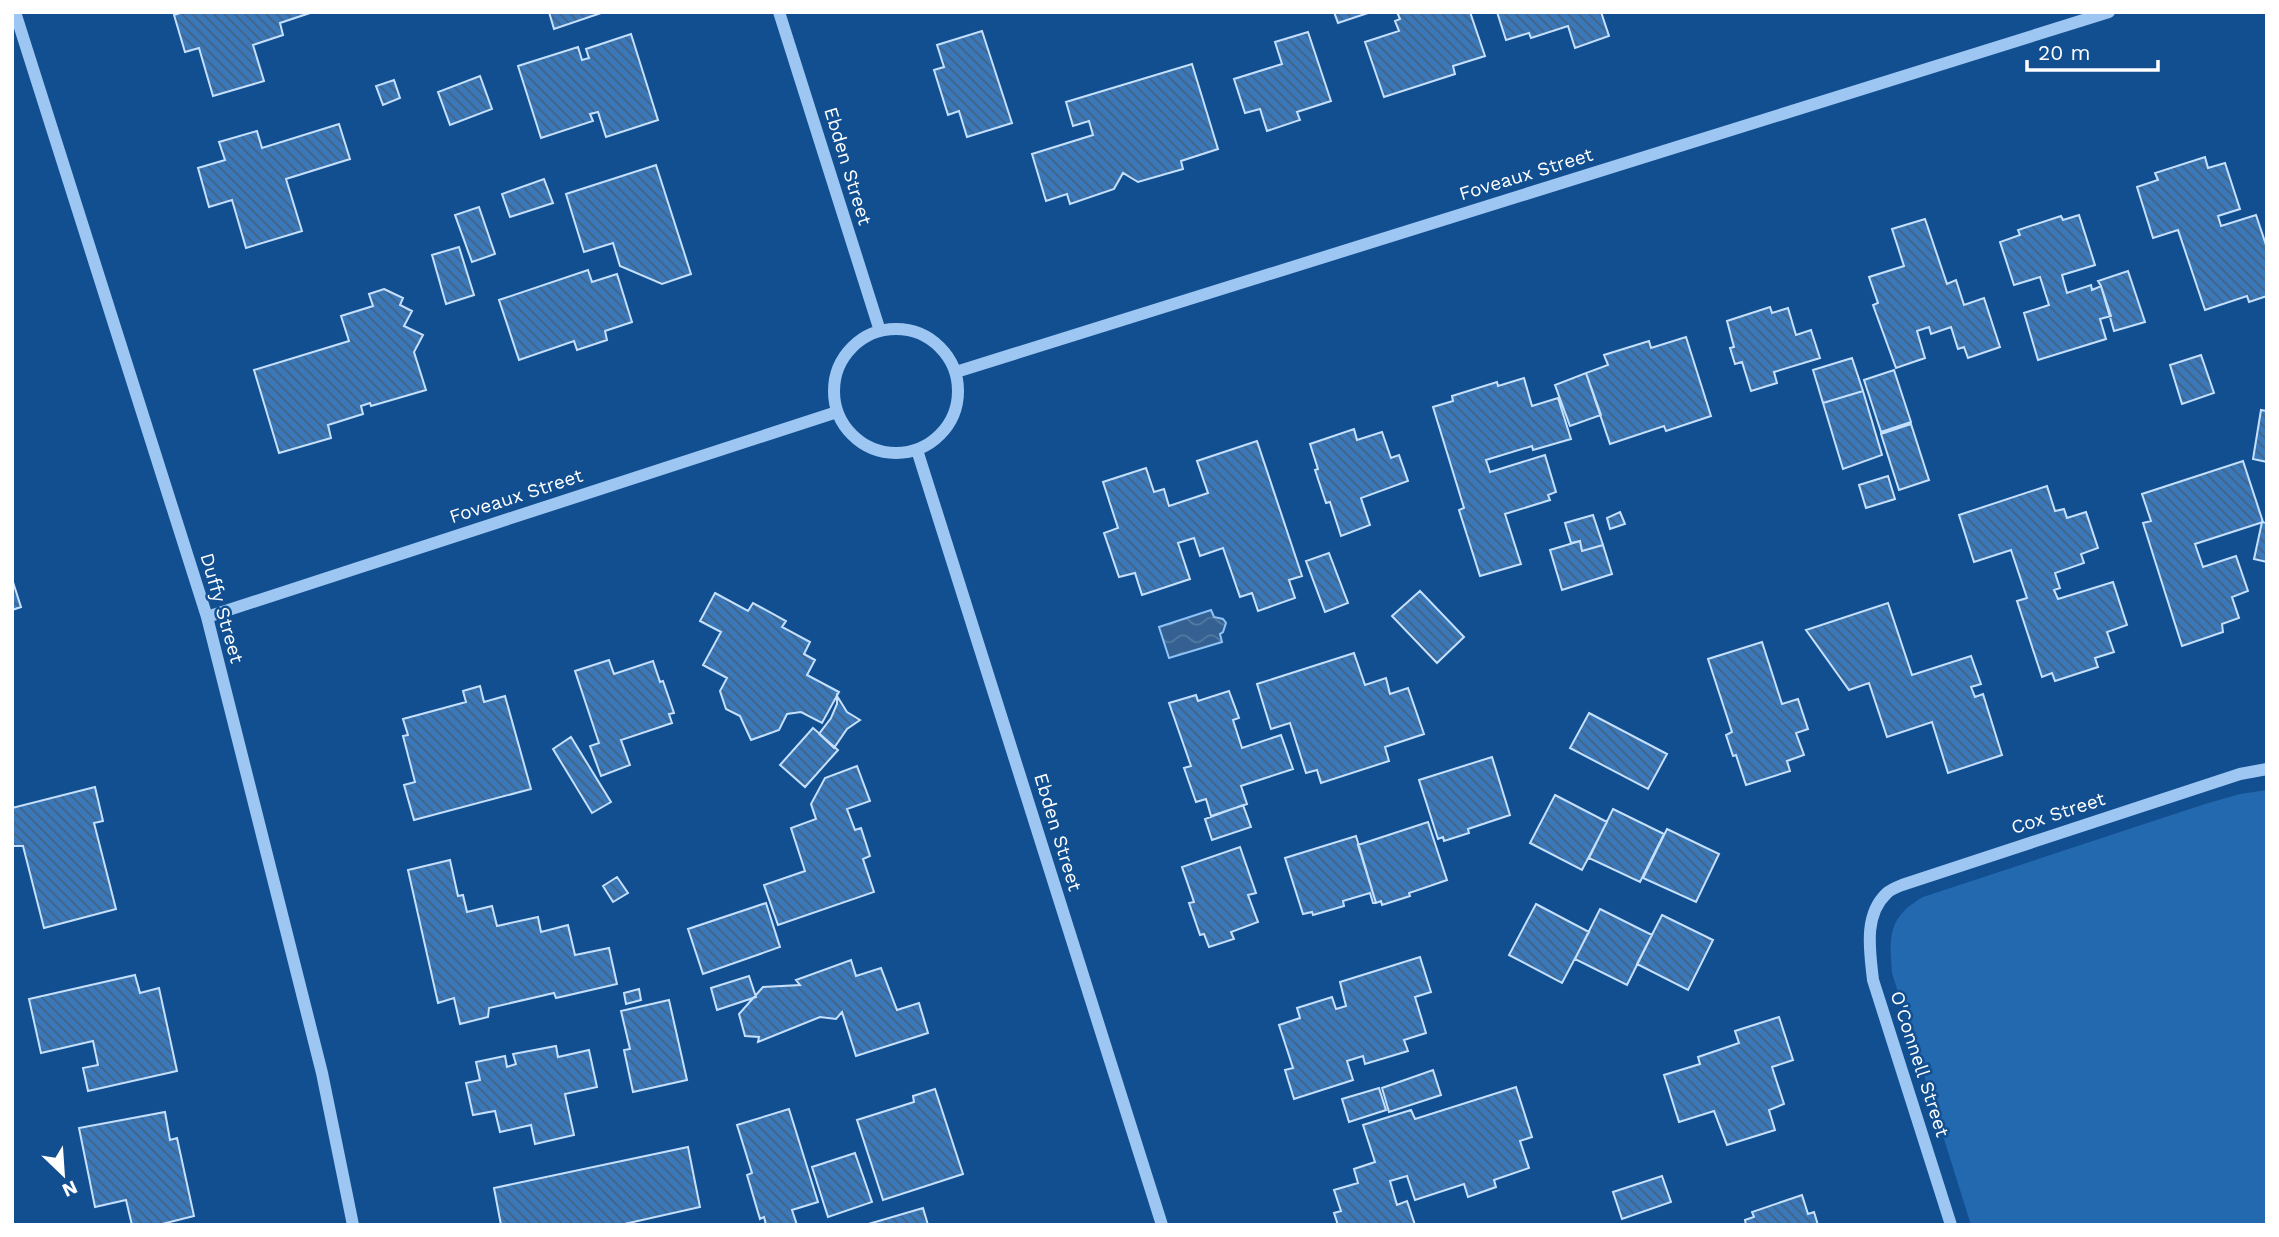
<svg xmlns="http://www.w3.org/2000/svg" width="2279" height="1237" viewBox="0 0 2279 1237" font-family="'Work Sans',sans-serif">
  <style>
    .green { fill: #2369b0 }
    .water { fill: url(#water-waves); stroke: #8fc3f6; stroke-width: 2 }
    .building { fill: url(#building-back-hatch); stroke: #c5e0fd; stroke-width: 2 }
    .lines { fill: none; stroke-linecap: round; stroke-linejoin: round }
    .minor { stroke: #9dc7f2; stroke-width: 12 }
    .labels { text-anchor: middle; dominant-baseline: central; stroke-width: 5; stroke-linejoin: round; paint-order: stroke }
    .street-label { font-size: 19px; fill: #fff; stroke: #124f91 }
  </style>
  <defs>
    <pattern id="water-waves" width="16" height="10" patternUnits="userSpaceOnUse" patternTransform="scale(1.75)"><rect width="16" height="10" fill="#346191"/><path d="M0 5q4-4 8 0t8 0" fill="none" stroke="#5279a2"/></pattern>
    <pattern id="building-back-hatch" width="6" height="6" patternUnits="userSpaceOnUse" patternTransform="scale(1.75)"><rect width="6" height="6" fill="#3a78b9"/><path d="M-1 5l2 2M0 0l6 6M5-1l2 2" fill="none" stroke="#436282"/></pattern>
  </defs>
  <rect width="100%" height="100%" fill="#124f91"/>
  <path class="green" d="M2267 790V1225H1971L1892 973C1889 936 1888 917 1923 897L2205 804 2240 794Z"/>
  <path class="water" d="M1211 610 1214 617 1223 619 1226 623 1223 632 1220 634 1222 642 1169 658 1159 627Z"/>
  <path class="building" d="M183 12H313L280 23 283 35 253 45 264 81 213 96 199 48 185 52 174 15Z
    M549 12H604L554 29Z
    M1334 12H1371L1338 23Z
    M1397 12H1470L1485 56 1453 66 1455 74 1384 97 1365 42 1399 31 1395 21 1400 19Z
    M1497 12H1601L1609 36 1575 48 1568 26 1531 38 1529 33 1506 40Z
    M982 31 1012 123 967 137 959 111 948 115 934 70 944 67 937 45Z
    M1308 32 1331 101 1297 112 1300 120 1267 131 1260 109 1245 113 1234 79 1282 64 1275 42Z
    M631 34 658 120 606 137 598 112 590 114 593 121 541 138 518 66 578 47 582 60 589 58 586 49Z
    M1192 64 1218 149 1181 161 1183 169 1138 182 1123 173 1114 189 1070 204 1067 194 1046 201 1032 154 1093 135 1089 121 1073 126 1066 102Z
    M480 76 492 109 450 125 438 92Z
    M394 80 400 98 383 105 376 86Z
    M339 124 350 159 286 179 302 231 246 248 232 200 209 207 198 168 225 160 219 142 257 131 262 148Z
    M2205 157 2208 168 2225 163 2240 209 2218 216 2221 226 2256 215 2267 248V296L2249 302 2247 296 2205 310 2178 230 2153 238 2137 187 2158 180 2155 173Z
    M656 165 691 274 662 284 620 266 613 243 584 252 566 194Z
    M544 179 553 203 510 217 502 194Z
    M479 207 495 254 472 262 455 215Z
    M2079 215 2095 265 2062 275 2067 293 2091 285 2092 290 2101 286 2111 316 2100 319 2106 339 2038 360 2024 313 2049 305 2040 277 2014 285 2000 242 2020 235 2018 230 2061 216 2063 220Z
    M1925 219 1947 284 1956 280 1964 305 1984 298 2000 347 1968 358 1964 347 1958 349 1951 327 1931 334 1929 327 1917 331 1925 358 1896 368 1873 305 1878 303 1869 277 1904 266 1892 229Z
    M459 247 474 295 446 304 432 255Z
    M588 270 592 282 617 274 632 322 605 331 607 340 577 350 574 341 519 360 499 300Z
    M2128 271 2145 322 2114 331 2101 286 2098 281Z
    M384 289 403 298 400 305 412 311 404 326 423 335 414 352 426 390 371 406 370 403 361 406 363 414 328 425 331 438 279 453 254 370 349 341 341 316 373 306 369 294Z
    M1770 307 1772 313 1788 308 1796 335 1811 330 1820 358 1774 372 1777 383 1751 391 1742 362 1735 364 1730 348 1734 347 1727 321Z
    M1686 337 1711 416 1666 431 1664 426 1610 444 1586 373 1608 365 1604 355 1649 341 1651 348Z
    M2201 355 2214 393 2182 404 2170 365Z
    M1852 358 1863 391 1823 403 1813 370Z
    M1894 370 1911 422 1881 432 1864 380Z
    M1586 373 1601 415 1570 426 1555 385Z
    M1524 378 1532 406 1558 398 1571 439 1533 450 1532 446 1486 460 1490 472 1545 455 1556 492 1548 495 1550 500 1505 514 1521 564 1480 576 1459 510 1464 508 1433 407 1453 401 1452 396 1497 382 1498 386Z
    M1863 391 1882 455 1843 469 1823 403Z
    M2261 410 2267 411V462L2253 459Z
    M1911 424 1929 480 1899 490 1881 434Z
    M1354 429 1357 440 1382 432 1391 458 1399 455 1408 481 1361 498 1370 525 1341 536 1330 502 1326 503 1315 470 1318 469 1310 444Z
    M1257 441 1302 576 1289 580 1295 598 1258 611 1252 593 1240 597 1223 548 1200 556 1194 538 1178 543 1190 579 1142 595 1135 573 1119 577 1104 533 1118 528 1103 482 1146 468 1154 492 1164 489 1169 506 1208 493 1197 461Z
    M2243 461 2263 522 2195 544 2203 567 2236 556 2248 591 2232 597 2239 618 2222 624 2223 632 2182 646 2143 523 2151 521 2142 494Z
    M1888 476 1895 499 1866 508 1859 485Z
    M2047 486 2055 511 2064 509 2067 518 2086 512 2098 548 2081 554 2084 563 2055 573 2060 588 2054 590 2058 599 2113 582 2127 625 2107 632 2114 652 2095 658 2098 667 2055 681 2052 673 2042 677 2017 601 2027 598 2011 550 1974 562 1959 515Z
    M1620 512 1625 524 1610 529 1607 518Z
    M1593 515 1603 545 1582 551 1580 541 1571 543 1565 523Z
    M2262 522 2267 523V562L2254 559Z
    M1580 541 1582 551 1603 545 1612 574 1562 590 1550 550Z
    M1329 553 1348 603 1325 612 1306 561Z
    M12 579 21 607 12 610Z
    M1420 591 1464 637 1437 663 1392 616Z
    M715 593 748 611 753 603 786 621 782 627 810 642 804 654 815 660 807 675 839 692 822 723 801 712 787 714 779 730 751 740 740 716 726 709 720 691 727 678 703 665 721 632 700 621Z
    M1888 603 1912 675 1971 656 1981 684 1971 687 1975 697 1983 694 2002 755 1948 773 1932 722 1887 737 1869 683 1849 690 1806 630Z
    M1762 642 1782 704 1798 699 1808 729 1796 733 1804 755 1787 761 1790 771 1746 785 1736 755 1733 756 1726 735 1732 732 1708 659Z
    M1354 653 1365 685 1386 678 1390 694 1408 688 1424 734 1385 747 1389 761 1321 783 1317 770 1306 773 1290 723 1271 729 1257 684Z
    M609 660 614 674 653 661 660 682 663 681 674 713 669 714 672 723 621 740 630 765 601 776 590 746 599 743 575 671Z
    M480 686 484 702 505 696 531 789 414 820 404 785 415 782 403 736 408 735 403 719 466 702 463 691Z
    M1229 691 1239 718 1233 720 1242 748 1281 735 1293 769 1241 786 1247 804 1211 816 1206 799 1196 802 1184 768 1191 766 1169 703 1196 695 1198 701Z
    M837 696 847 712 860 720 847 729 834 748 819 734 831 718 837 704Z
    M1589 713 1667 754 1648 789 1570 748Z
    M813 728 838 750 805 787 780 765Z
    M571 737 611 802 592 813 553 749Z
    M1492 757 1510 815 1468 829 1469 833 1444 841 1443 837 1438 839 1419 780Z
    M857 766 870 801 847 809 855 830 861 828 870 856 863 859 874 892 778 925 764 885 805 871 791 828 816 819 811 804 825 778Z
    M95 787 103 821 94 823 116 909 44 928 23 846H12V808Z
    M1555 795 1607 822 1582 870 1530 843Z
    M1243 805 1251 827 1212 840 1205 819Z
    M1613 809 1664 834 1640 882 1589 858Z
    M1428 822 1447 880 1409 893 1410 896 1382 905 1381 901 1376 903 1358 845Z
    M1667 829 1719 854 1696 902 1643 878Z
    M1356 836 1376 903H1373L1370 893 1343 901 1344 906 1313 915 1312 912 1303 914 1285 858Z
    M1240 847 1256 893 1248 895 1258 922 1231 932 1234 939 1209 947 1204 934 1200 935 1189 903 1194 902 1182 867Z
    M450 860 458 896 463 895 467 912 492 906 497 926 538 917 541 932 568 925 575 955 609 948 617 984 556 998 554 993 489 1008 488 1017 460 1024 454 998 438 1003 408 870Z
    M617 877 628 893 613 902 603 886Z
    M766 903 780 947 703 974 688 929Z
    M1536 904 1589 932 1562 983 1509 955Z
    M1600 909 1652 935 1627 985 1575 959Z
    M1662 915 1713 940 1688 990 1637 964Z
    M1420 957 1431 992 1415 997 1426 1033 1404 1040 1408 1051 1365 1064 1363 1056 1347 1061 1353 1080 1294 1099 1285 1070 1293 1068 1279 1025 1300 1018 1297 1008 1332 997 1336 1009 1346 1006 1340 982Z
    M851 960 856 976 881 968 897 1010 919 1003 928 1033 856 1056 842 1012 836 1019 820 1017 758 1042 759 1037 745 1036 739 1014 763 987 800 985 796 980Z
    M135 975 140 993 159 988 177 1071 88 1091 83 1068 98 1065 93 1041 41 1053 29 999Z
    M749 976 756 997 717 1010 711 988Z
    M639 989 641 1000 626 1004 624 993Z
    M669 1000 687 1080 633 1092 624 1050 630 1049 621 1011Z
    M1779 1017 1793 1060 1772 1067 1784 1104 1769 1110 1775 1130 1727 1145 1714 1111 1679 1122 1664 1075 1700 1064 1698 1057 1739 1043 1735 1031Z
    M556 1046 558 1057 589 1050 597 1087 565 1094 574 1135 535 1144 531 1125 500 1132 495 1111 473 1115 466 1083 480 1080 476 1062 505 1056 507 1067 516 1064 513 1054Z
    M1433 1070 1441 1095 1389 1112 1382 1088Z
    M1516 1087 1532 1137 1520 1141 1529 1168 1494 1180 1496 1187 1468 1197 1464 1184 1415 1200 1407 1176 1390 1181 1397 1205 1407 1201 1415 1225H1338L1334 1213 1341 1211 1334 1190 1358 1183 1354 1169 1375 1162 1363 1125 1411 1110 1415 1119Z
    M1379 1088 1386 1110 1349 1122 1342 1099Z
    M935 1089 963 1174 883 1200 857 1120 914 1102 913 1096Z
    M789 1109 818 1202 792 1210 797 1225H766L764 1217 760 1219 747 1175 752 1173 737 1125Z
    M165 1112 170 1140 177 1138 194 1216 158 1225H132L126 1200 95 1207 79 1128Z
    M688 1147 700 1207 620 1225H501L494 1188Z
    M855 1153 872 1202 828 1217 812 1167Z
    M1662 1176 1671 1202 1622 1219 1613 1192Z
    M1802 1195 1808 1214 1814 1212 1818 1225H1746L1745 1220 1754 1217 1752 1212Z
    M923 1208 928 1225H865Z"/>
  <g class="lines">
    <path class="minor" d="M15 12 207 617 322 1073 353 1225
      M779 12 880 331
      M834 391a62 62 0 1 1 124 0a62 62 0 1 1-124 0Z
      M956 372 2109 12
      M917 450 1162 1225
      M207 617 837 412
      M1951 1225 1873 980C1870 952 1863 915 1887 893 1890 890 1897 887 1902 885L2240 774 2267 769"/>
  </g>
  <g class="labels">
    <g class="street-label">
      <text transform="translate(848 166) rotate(73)">Ebden Street</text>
      <text transform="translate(1526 174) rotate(-17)">Foveaux Street</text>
      <text transform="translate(516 496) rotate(-18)">Foveaux Street</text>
      <text transform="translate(222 608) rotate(74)">Duffy Street</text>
      <text transform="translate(2058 813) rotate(-18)">Cox Street</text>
      <text transform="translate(1058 832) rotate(73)">Ebden Street</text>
      <text transform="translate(1920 1064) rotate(72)">O'Connell Street</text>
    </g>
  </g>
  <rect width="2279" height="1237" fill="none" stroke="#ffffff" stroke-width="28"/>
  <g transform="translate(63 1174) rotate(155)" stroke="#124f91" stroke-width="5" paint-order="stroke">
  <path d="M0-5L12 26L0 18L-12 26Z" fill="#ffffff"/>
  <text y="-10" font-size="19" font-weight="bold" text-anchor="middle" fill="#ffffff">N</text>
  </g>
  <path d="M2027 60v10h131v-10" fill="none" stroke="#ffffff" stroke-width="3.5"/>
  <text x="2038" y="60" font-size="21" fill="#ffffff" stroke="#124f91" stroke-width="5" paint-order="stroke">20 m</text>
</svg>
